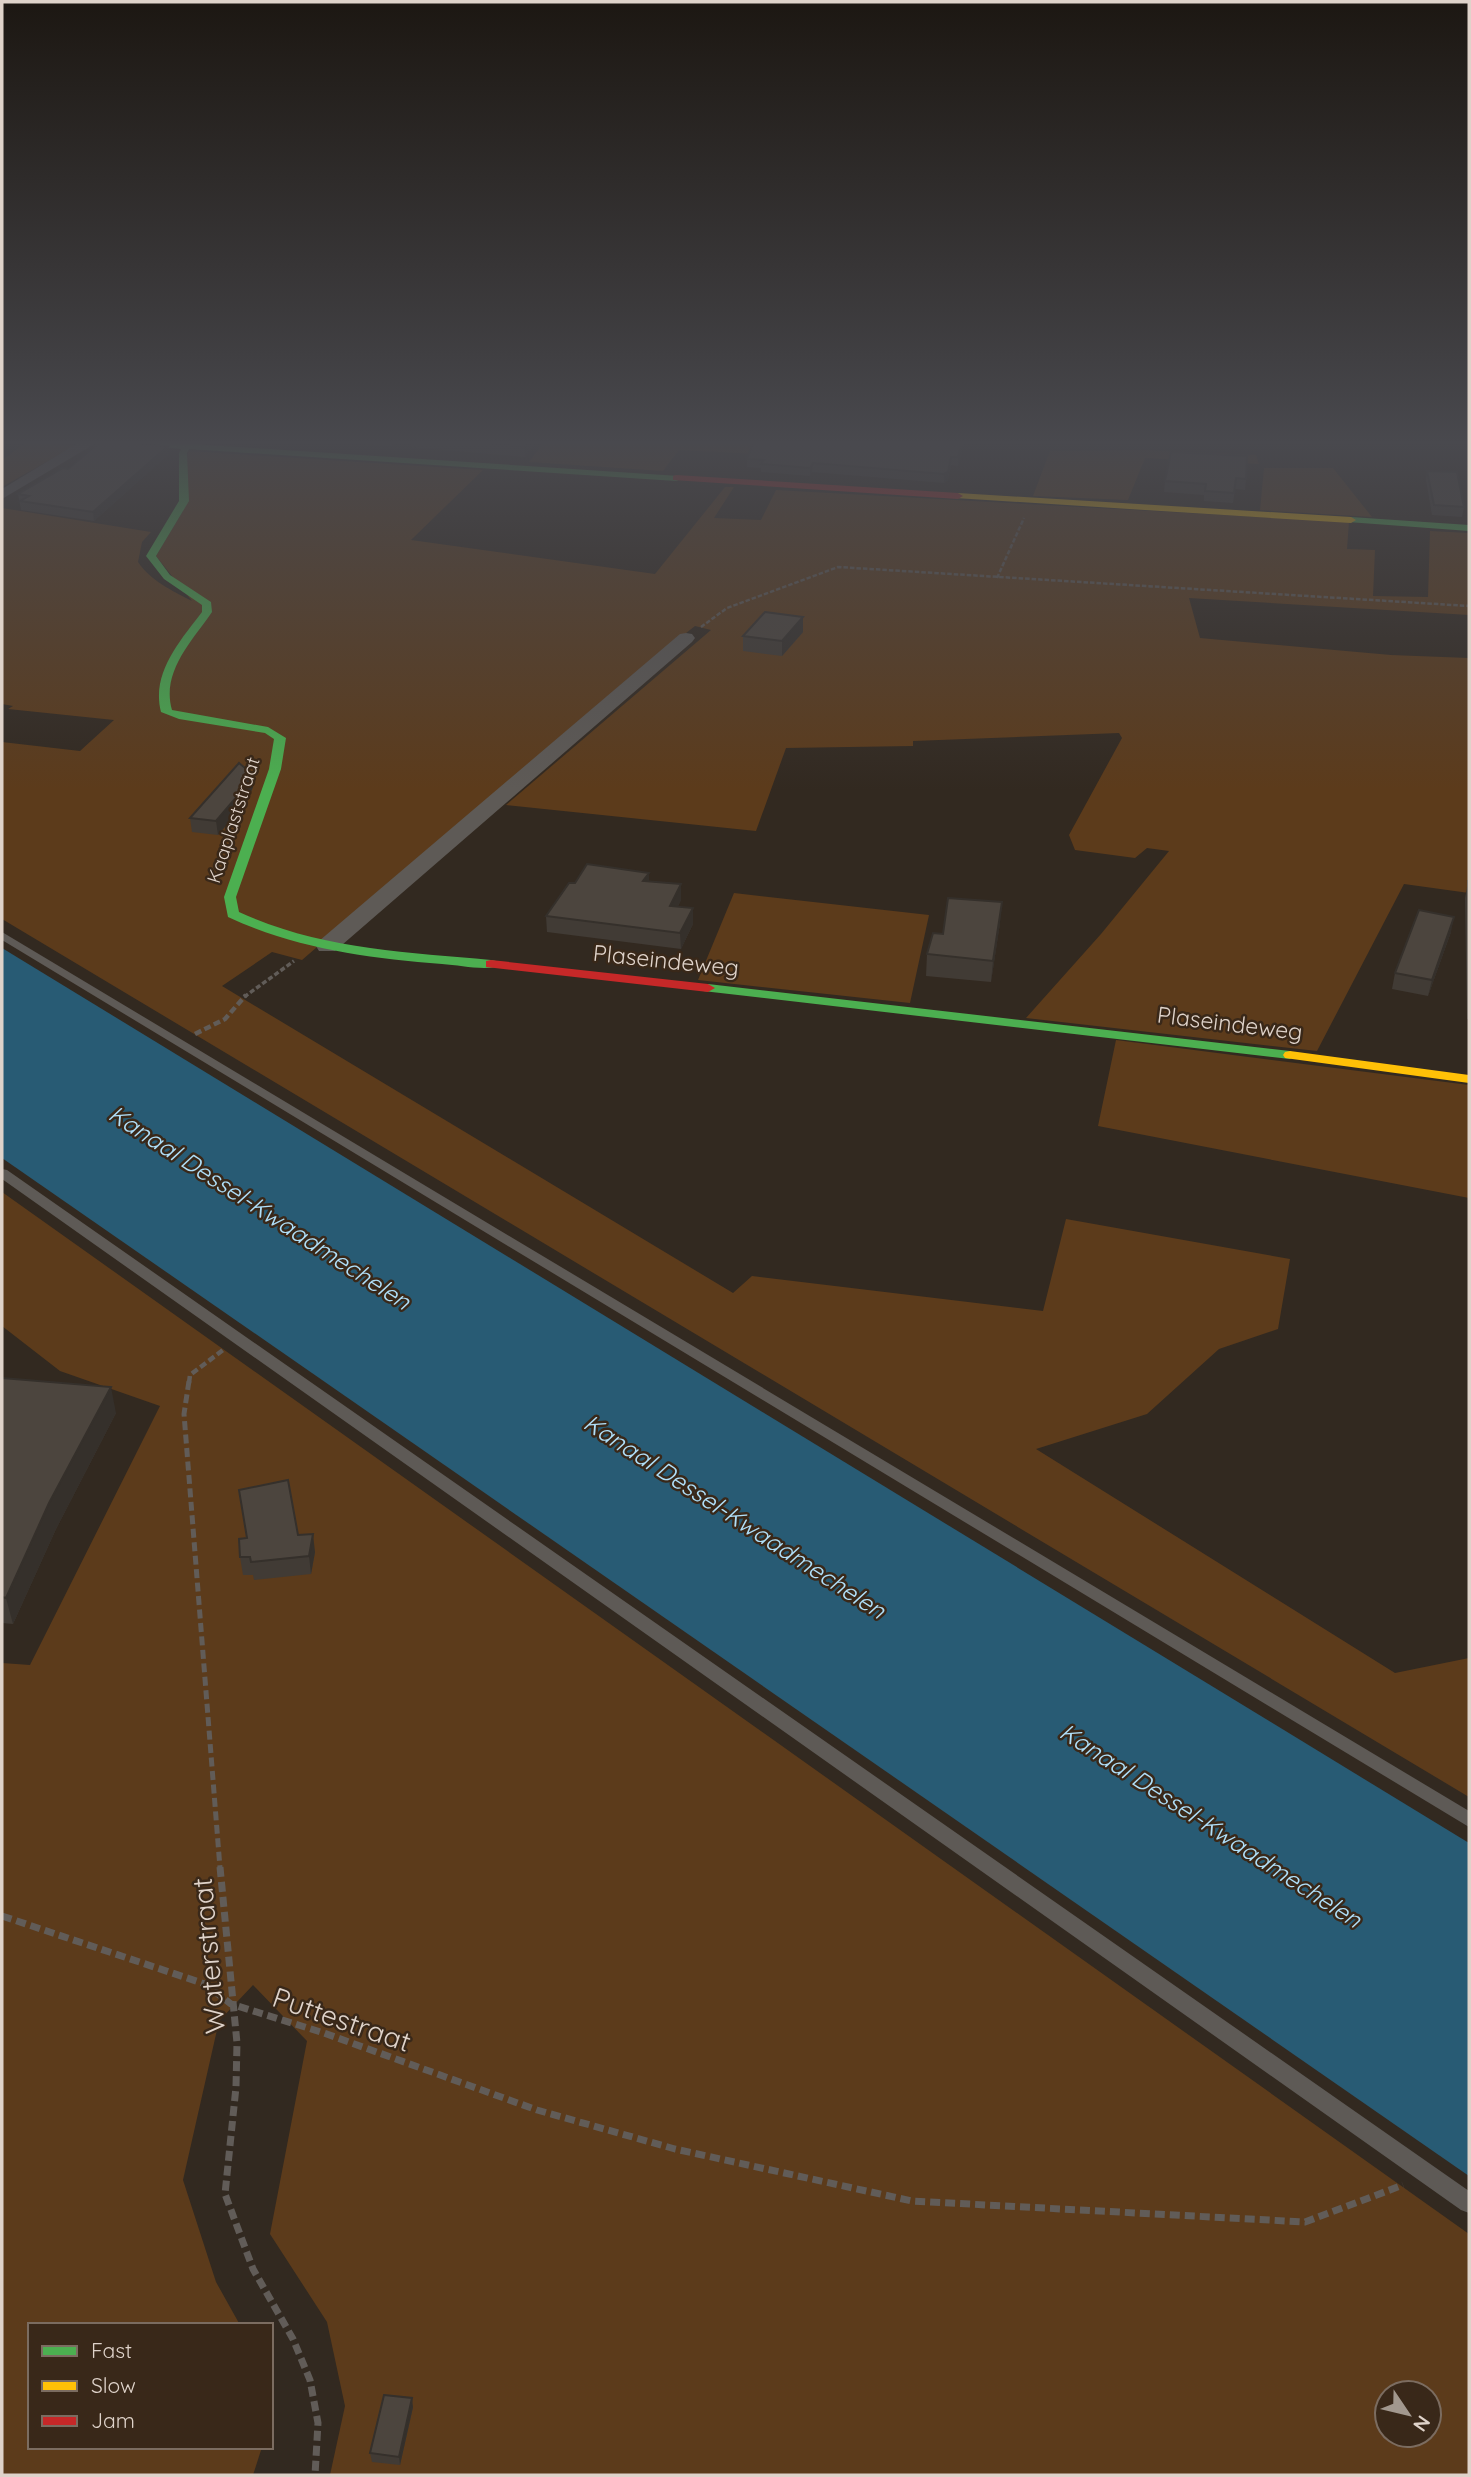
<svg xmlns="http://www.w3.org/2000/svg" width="1471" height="2477" viewBox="0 0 1471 2477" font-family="Quicksand,sans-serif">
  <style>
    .green { fill: #5c3b1b; fill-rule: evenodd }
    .water { fill: #285b74 }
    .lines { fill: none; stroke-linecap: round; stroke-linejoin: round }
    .path-far4 { stroke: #615c58; stroke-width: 2.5; stroke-dasharray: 4.5 2; stroke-linecap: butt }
    .path-far3 { stroke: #615c58; stroke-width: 3.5; stroke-dasharray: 5 2.5; stroke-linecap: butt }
    .path-far2 { stroke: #615c58; stroke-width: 4.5; stroke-dasharray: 7 3.5; stroke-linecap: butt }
    .path-far1 { stroke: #615c58; stroke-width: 5; stroke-dasharray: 9 4.5; stroke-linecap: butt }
    .path { stroke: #615c58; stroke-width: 7; stroke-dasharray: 10 5; stroke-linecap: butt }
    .lane { fill: #5e5a56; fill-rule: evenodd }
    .street { fill: #5e5a56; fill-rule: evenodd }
    .fast { fill: #4caf50; fill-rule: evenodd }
    .slow { fill: #ffc107; fill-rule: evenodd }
    .jam { fill: #c62828; fill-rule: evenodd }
    .wall { fill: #413b35 }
    .shaded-wall { fill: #35302b }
    .building { fill: #4c453e; stroke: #35302b; stroke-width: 2 }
    .labels { text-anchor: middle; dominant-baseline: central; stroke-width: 5; stroke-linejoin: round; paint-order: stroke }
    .far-street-label { font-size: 19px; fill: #dfd3ca; stroke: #392819 }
    .street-label { font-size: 23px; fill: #dfd3ca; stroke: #392819 }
    .water-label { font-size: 24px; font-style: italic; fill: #b0e0fa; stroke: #392819 }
    .near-street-label { font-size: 28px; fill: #dfd3ca; stroke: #392819 }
  </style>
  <rect width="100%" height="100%" fill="#322920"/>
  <path class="green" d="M25 443 76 445 2 487V460Z
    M543 443H792L782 455 679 450 663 471 529 462Z
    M1145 450 1256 455 1259 464 1145 458 1128 500 1033 496 1050 451Z
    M188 451 483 470 411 540 655 574 725 487H734L714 518 761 520 776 490 1349 522 1347 549 1375 550 1373 596 1428 597 1430 531 1469 533V615L1189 598 1200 638 1391 655 1469 658V893L1404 884 1317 1051 1026 1018 1101 934 1169 851 1147 848 1135 858 1075 850 1069 835 1122 738 1119 733 913 741V746L786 748 756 831 506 805 711 630 695 626 630 677 302 960 272 952 222 986 733 1293 752 1276 1043 1311 1066 1219 1290 1259 1278 1329 1219 1349 1147 1414 1036 1449 1395 1673 1469 1658V1797L2 919V742L80 751 114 720 8 709 13 706 2 704V508L151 532 142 542 138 562C151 581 171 590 192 601L156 556 183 511Z
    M1264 468H1333L1372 517 1260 510Z
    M734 893 929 915 910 1003 698 980Z
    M1116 1040 1469 1085V1198L1098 1126Z
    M2 1192 1469 2234V2475H330L345 2406 327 2322 270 2234 307 2041 253 1985 219 2021 183 2180 216 2282 240 2325H30V2447H262L253 2475H2V1663L30 1665 160 1406 60 1371 2 1326ZM1387 2393H1429V2435H1387Z"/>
  <path class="water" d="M2 948 1469 1843V2176L2 1158Z"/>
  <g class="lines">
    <path class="path-far4" d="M997 578 1024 518
      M701 627 727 608 838 567 1469 606"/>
    <path class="path-far3" d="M244 997 294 961"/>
    <path class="path-far2" d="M195 1034 225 1019 246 995
      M189 1383 190 1375 223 1350"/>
    <path class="path-far1" d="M189 1381 184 1414 220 1868"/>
    <path class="path" d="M220 1867 237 2043 236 2087 225 2194 253 2269 293 2339 310 2380 318 2423 315 2475
      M2 1916 205 1984 231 2004 324 2033 537 2110 675 2149 912 2201 1305 2222 1403 2185"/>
    <path class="lane" d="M2 932 1469 1811V1827L2 940Z
      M2 1169 7 1170 1469 2191V2213L1461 2210 2 1179Z"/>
    <path class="street" d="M78 443H96L2 499V489Z
      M686 633 692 634 695 638 692 642 335 951H319L316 946 319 941 680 634Z"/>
    <path class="fast" d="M128 443H178L679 476V480L676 481 189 449 187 453 189 501 156 556 170 575 211 602 212 612C192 641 161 672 172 710L268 727 286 738 281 769 236 897 239 912C319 949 404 952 491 960L496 961V967C479 970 459 965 442 964 368 958 297 949 228 917L224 897 269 769 274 739 265 733 179 719 161 712C151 673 180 641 202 612V605L164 579 146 556 179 501V453L181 449Z
      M1351 517 1469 525V531L1348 522V518Z
      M708 984 1290 1051 1297 1055 1290 1059 703 991 701 988 703 985Z"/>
    <path class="slow" d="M958 493 1351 517 1356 520 1351 523 955 498 953 496Z
      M1290 1051 1469 1075V1083L1285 1058 1283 1055 1285 1052Z"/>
    <path class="jam" d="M676 475 958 493 963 496 958 499 673 480V476Z
      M491 960 708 984 715 988 708 992 486 967V961Z"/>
  </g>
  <path class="wall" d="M343 443H394L391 446Z
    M411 443H535L525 457 411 447Z
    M964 443 958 466 951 465 948 480 944 483 812 472 810 476 761 472V468L747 467V459Z
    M1171 452 1246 479 1245 490 1235 489 1233 503 1204 501V495L1164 492 1165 481Z
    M169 454 94 521 21 510 18 494 68 469Z
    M1427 471 1464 507 1462 517 1432 515 1426 480Z
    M803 617V632L782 656 743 651V636Z
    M251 773 253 787 247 801 218 835 192 832 190 818Z
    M649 873V881L681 900 678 906 693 924 681 949 547 932 546 916 575 883Z
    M1468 881H1469V1019H1467L1465 898Z
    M1000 923 991 982 926 976 927 954 943 934Z
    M1451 932 1428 996 1392 989 1395 973Z
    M2 1378 116 1413 56 1529 13 1624 2 1623Z
    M298 1535 315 1552 311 1574 254 1580 253 1575H243L240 1557Z
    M413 2407 400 2465 372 2462 370 2453Z"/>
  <path class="shaded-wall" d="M527 443H535L525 457V447Z
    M962 443H964L958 466V457Z
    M168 446 169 454 94 521 93 512Z
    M951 457 948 480 944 483V474Z
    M813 463 812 472 810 476V468Z
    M803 617V632L782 656V641Z
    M251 773 253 787 247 801 218 835 216 821Z
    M649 873V888L643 881Z
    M681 884V900L671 921 670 906Z
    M1002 902 1000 923 991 982 993 961Z
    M693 908V924L681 949 680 933Z
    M1454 917 1451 932 1428 996 1432 980Z
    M111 1387 116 1413 56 1529 13 1624 6 1598 49 1503Z
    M313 1534 315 1552 311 1574 309 1556Z
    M412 2398 413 2407 400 2465 399 2457Z"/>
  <path class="building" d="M99 443H132L168 446 93 512 20 501 29 496 18 494 63 468 68 469Z
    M488 443H527L525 447Z
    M753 443H962L958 457H951L948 472 944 474 813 463 810 468 761 464 764 460 747 459Z
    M1171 452 1247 456 1246 479 1236 478 1234 493 1205 491 1206 484 1165 481Z
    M1427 471 1457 472 1464 507 1434 505Z
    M765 612 803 617 782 641 743 636Z
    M239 763 251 773 245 787 216 821 190 818Z
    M587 864 649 873 643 881 681 884 670 906 693 908 680 933 546 916 569 883H575Z
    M1468 881H1469V931Z
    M948 898 1002 902 993 961 927 954 933 933 943 934Z
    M1419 910 1454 917 1432 980 1395 973Z
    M2 1378 111 1387 49 1503 6 1598 2 1597Z
    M288 1480 298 1535 313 1534 309 1556 251 1562 250 1557H240L239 1539 247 1538 239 1490Z
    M384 2395 412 2398 399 2457 370 2453Z"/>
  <linearGradient id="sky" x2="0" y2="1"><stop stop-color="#1c1712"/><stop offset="0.56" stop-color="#49494e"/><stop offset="1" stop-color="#49494e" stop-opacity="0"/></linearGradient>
  <rect width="1471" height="790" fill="url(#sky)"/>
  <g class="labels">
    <g class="far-street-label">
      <text transform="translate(233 820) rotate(-72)">Kaaplaststraat</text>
    </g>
    <g class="street-label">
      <text transform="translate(666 960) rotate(6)">Plaseindeweg</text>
      <text transform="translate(1230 1023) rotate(7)">Plaseindeweg</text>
    </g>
    <g class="water-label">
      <text transform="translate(260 1207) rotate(33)">Kanaal Dessel-Kwaadmechelen</text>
      <text transform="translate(735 1516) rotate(33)">Kanaal Dessel-Kwaadmechelen</text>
      <text transform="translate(1211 1825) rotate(33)">Kanaal Dessel-Kwaadmechelen</text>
    </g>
    <g class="near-street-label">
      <text transform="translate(208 1956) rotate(-95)">Waterstraat</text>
      <text transform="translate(342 2019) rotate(19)">Puttestraat</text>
    </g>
  </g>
  <rect width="1471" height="2477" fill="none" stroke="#dfd3ca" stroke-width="7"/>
  <rect x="28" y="2323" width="245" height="126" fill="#392819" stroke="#7b6c60" stroke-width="2"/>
  <rect x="42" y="2346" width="35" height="10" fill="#4caf50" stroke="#7b6c60" stroke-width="2"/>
  <text x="91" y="2358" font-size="21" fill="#dfd3ca">Fast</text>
  <rect x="42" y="2381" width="35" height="10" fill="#ffc107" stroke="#7b6c60" stroke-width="2"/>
  <text x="91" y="2393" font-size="21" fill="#dfd3ca">Slow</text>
  <rect x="42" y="2416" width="35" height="10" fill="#c62828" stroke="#7b6c60" stroke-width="2"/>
  <text x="91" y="2428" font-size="21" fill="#dfd3ca">Jam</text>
  <g transform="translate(1408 2414) rotate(125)"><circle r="33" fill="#392819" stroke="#7b6c60" stroke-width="2"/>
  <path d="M0-5L12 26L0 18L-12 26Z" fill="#a2988e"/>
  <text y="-10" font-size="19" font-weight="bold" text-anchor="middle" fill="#dfd3ca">N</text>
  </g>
</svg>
